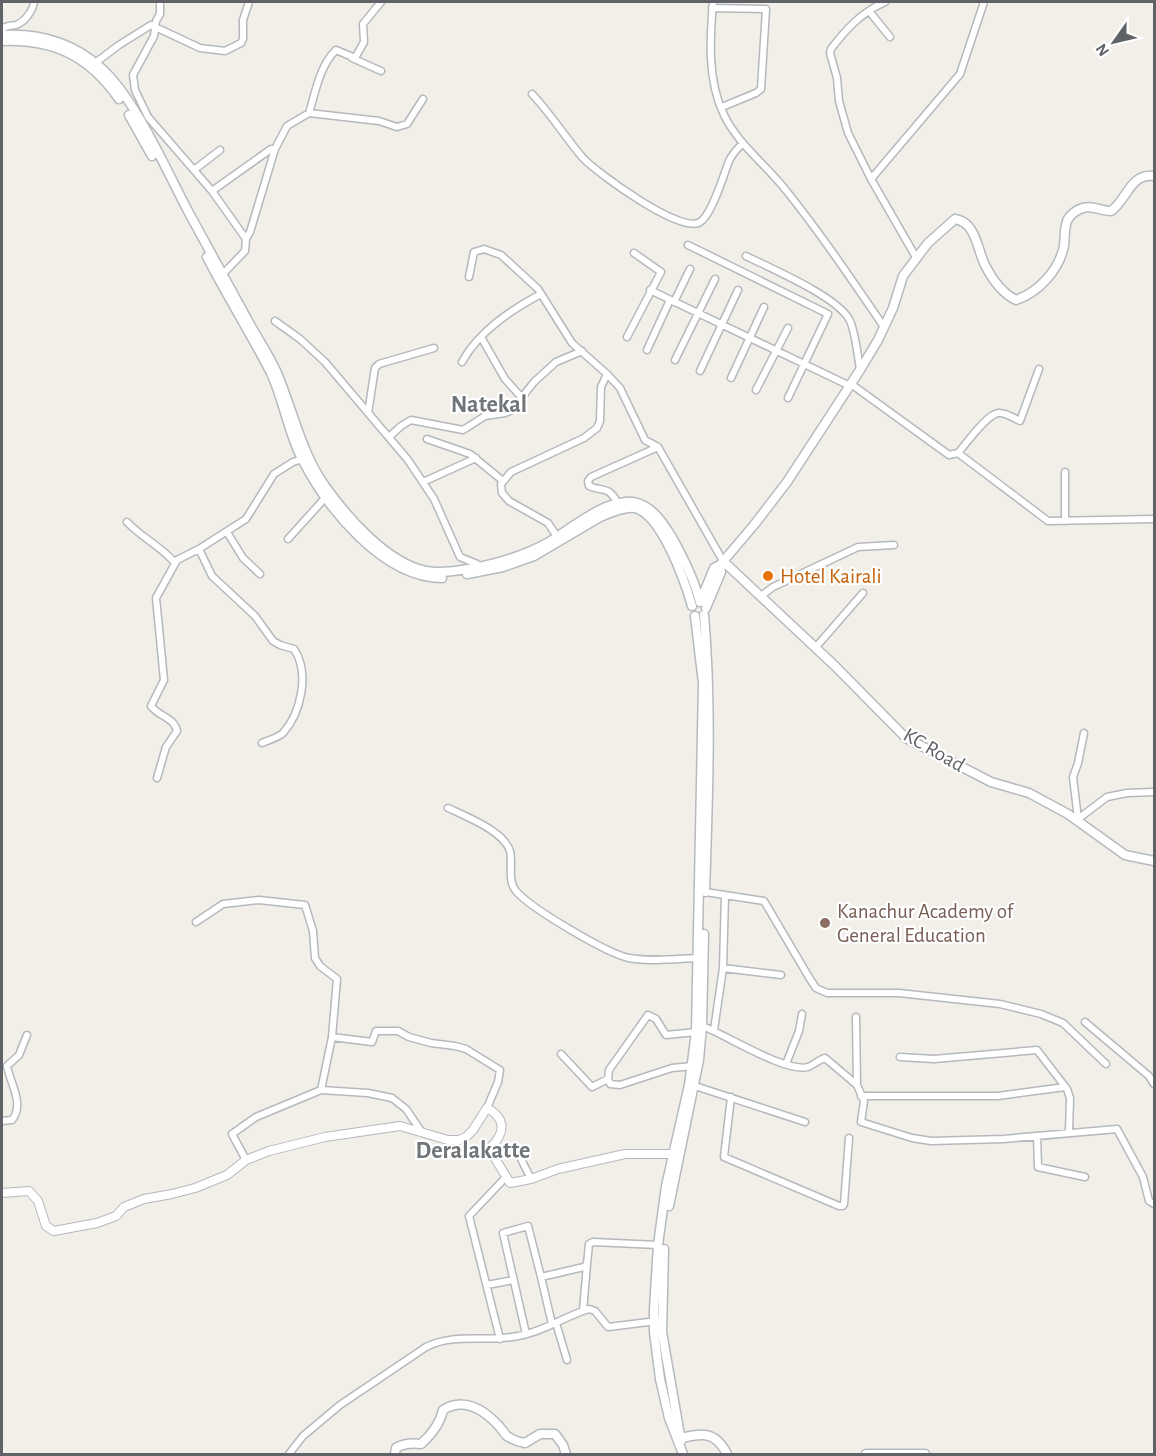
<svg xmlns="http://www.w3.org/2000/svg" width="1156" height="1456" viewBox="0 0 1156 1456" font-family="'Alegreya Sans',sans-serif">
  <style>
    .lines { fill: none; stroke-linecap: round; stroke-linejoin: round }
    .minor-casing { stroke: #b5b8bc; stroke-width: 9 }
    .tertiary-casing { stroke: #b5b8bc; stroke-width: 10 }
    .secondary-casing { stroke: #b6babf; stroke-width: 11 }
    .minor { stroke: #fff; stroke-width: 6 }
    .tertiary { stroke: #fff; stroke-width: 8 }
    .secondary { stroke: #fff; stroke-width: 8 }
    .food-dot { fill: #e8710a; stroke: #fff; stroke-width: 2 }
    .education-dot { fill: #8d6e63; stroke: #fff; stroke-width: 2 }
    .labels { text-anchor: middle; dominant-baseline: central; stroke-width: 4.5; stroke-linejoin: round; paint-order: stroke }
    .food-label { font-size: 21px; fill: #c56008; stroke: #fff; text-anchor: start }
    .street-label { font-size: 21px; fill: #5f6368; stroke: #fff }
    .education-label { font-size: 21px; fill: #785e54; stroke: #fff; text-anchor: start }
    .quarter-label { font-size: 24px; font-weight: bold; fill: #70757a; stroke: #fff }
  </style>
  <rect width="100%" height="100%" fill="#f1efe8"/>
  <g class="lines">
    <g class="minor-casing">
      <path id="minor" d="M160 2V14L156 21 154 36 133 75 135 90 148 117 212 191 246 239
        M713 2C710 38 707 80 724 115 738 144 765 164 785 189 821 234 852 280 884 327
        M885 2C862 12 846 29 831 49L830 53 837 78 839 101 848 133 871 179 917 259
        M712 8 766 9 761 89 756 93 722 107
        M869 11 890 37
        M2 29C7 25 10 26 16 25 25 22 33 10 34 2
        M352 58 381 71
        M95 63 119 45 151 25 200 48 225 51 241 43 243 39V20L249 2
        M532 94C551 114 565 137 583 158 597 173 682 235 700 222 712 215 724 174 729 161 732 154 738 148 743 143
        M309 113C315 93 320 65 336 50L355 58 364 42 363 24 381 2
        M194 170 220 150
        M871 179 960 74 984 2
        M212 191 271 149H275
        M688 245 828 314 788 398
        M746 256C770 268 836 296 849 319 855 329 858 357 860 370
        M221 276 245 251 246 239 250 232 275 149 287 126 309 113 379 121 397 127 407 124 423 99
        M469 277 474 252 484 249 501 255 538 289 572 343 607 374 620 388 645 440 658 447 723 561
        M650 290 850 386
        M674 302 690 269
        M275 321 300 339 325 362 408 460 434 499 460 557 477 564 480 569
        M481 337 505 379 522 398
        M627 337 661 272 634 253
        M647 350 670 300
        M675 360 715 279
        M462 362C479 331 511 310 541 294
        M700 371 738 290
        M731 378 764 307
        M851 384 949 455 958 453 1048 521 1154 519
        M756 390 788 328
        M368 413 375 368 379 364 434 348
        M389 437 401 426 411 420 463 430 485 416 505 413 512 410 534 382 556 362 582 351
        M427 439 470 454 503 481
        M958 453C966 444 986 415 998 413 1005 412 1014 418 1020 421L1039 369
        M423 482 476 458
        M618 503C606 484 605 493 589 486L588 481 591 477 658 447
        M1065 521V472
        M127 522C142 538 161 546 175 563L176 561
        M227 532 243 558 260 574
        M558 538 548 523 509 501 502 493 501 484 511 472 584 438 597 428 600 421 601 387 607 374
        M288 539 325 498
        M199 549 212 576 255 616 273 641 280 645 294 649C310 673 301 713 283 733 278 738 268 740 262 743
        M761 596 773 587 858 547 894 545
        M816 647 863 593
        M1084 733 1078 763 1073 777 1078 819 1107 797 1127 793 1154 792
        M157 778 166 747 177 731C174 717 159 717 151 706L164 680 156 598 177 560 199 549 246 519 274 474 293 462 306 458
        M448 808C465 816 504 831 510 851 513 864 507 881 516 891 530 908 608 954 629 958 652 962 675 959 698 958
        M705 892 764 901 810 979 816 988 827 993H899L1000 1004 1041 1014 1063 1023 1106 1064
        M725 895 723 968 781 975
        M196 922 223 904 259 900 305 905 313 931 315 958 320 966 337 979 332 1037 321 1090
        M856 1017 857 1085
        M1085 1022 1149 1076 1154 1084
        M702 1026C727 1035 785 1073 808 1067 814 1065 818 1060 825 1058L857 1085 864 1101 861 1122 912 1138 931 1141 1003 1139 1117 1129 1143 1177 1149 1201 1154 1204
        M714 1030 723 968
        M332 1037 372 1042 376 1031H398L409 1037 431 1043 455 1046 466 1049 500 1070 498 1082 487 1108
        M561 1054 592 1087 608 1079
        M900 1057 934 1059 1037 1050 1067 1089 1070 1098 1069 1132
        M786 1064 799 1031 802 1014
        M693 1066 672 1068 620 1085 610 1084 608 1079 609 1070 648 1015 656 1019 666 1035 696 1032
        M695 1086 805 1122
        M861 1096H998L1065 1087
        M731 1097 724 1157 839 1206H843L844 1204 849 1138
        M2 1121 12 1120C25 1104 10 1083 7 1066L19 1055 27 1035
        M1037 1136 1038 1167 1085 1177
        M520 1157 531 1179
        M246 1160 232 1134 256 1117 321 1090 368 1093 392 1098 406 1109 421 1131
        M541 1277 552 1324
        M487 1285 513 1280
        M583 1311 587 1264
        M556 1323 567 1360
        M526 1334 503 1233 528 1226 541 1277 584 1267 587 1264 589 1244 593 1242 658 1245
        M500 1339 469 1216 506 1177
        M289 1454 303 1436 340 1405 426 1347C456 1332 487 1343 518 1336 543 1332 565 1316 589 1309L595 1311 608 1327 657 1321"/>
    </g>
    <g class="tertiary-casing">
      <path id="tertiary" d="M2 1193 29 1191 38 1201 46 1226 54 1231 97 1223 116 1216 124 1207 144 1199 172 1194 195 1188 227 1175 246 1160 269 1151 325 1137 400 1126 448 1140H459L466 1137 473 1130 487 1108C505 1118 506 1131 492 1146L493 1155 510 1183 531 1179 558 1169 625 1154H678"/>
    </g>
    <g class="secondary-casing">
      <path id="secondary" d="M2 35C39 33 72 42 100 67 135 97 167 172 189 213 209 249 228 285 248 321 258 339 269 355 277 373 293 411 301 452 325 486 347 517 387 563 426 571 443 574 461 570 479 567 503 562 527 554 549 542 568 530 597 507 619 503 630 500 640 502 649 509 669 523 694 578 700 602
        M2 41C54 39 89 56 119 99
        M129 115 152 156
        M207 257C227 296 251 334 271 373 284 401 288 432 302 459 327 508 383 578 442 578
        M723 561 835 666 906 738 991 782 1029 793 1068 814 1125 855 1154 861
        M720 565 754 525 787 482 860 370 878 340 893 308 903 276 928 243 955 219C976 222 977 249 985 265 992 279 1002 293 1016 300 1039 292 1059 270 1064 246 1065 238 1064 226 1068 219 1071 214 1078 209 1083 208 1093 205 1101 211 1111 211 1127 200 1130 173 1154 176
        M467 574 503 567 534 556 600 517C610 513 624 506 635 508 662 515 685 582 692 606
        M700 602 714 568 720 565 721 572 706 608
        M704 615C712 707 708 799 705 892
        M669 1206 699 1060 702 1026 704 934
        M664 1249 662 1332 681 1441
        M677 1439C701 1433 715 1430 727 1454
        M395 1454 396 1448C404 1443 412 1443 421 1444 431 1435 440 1424 443 1410 463 1397 483 1409 498 1425 501 1428 504 1433 507 1436 513 1440 519 1442 525 1443L540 1434H555L563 1445 566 1454
        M683 1454 669 1418 660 1379 654 1332V1309L658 1245 666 1186 689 1085 696 1032 703 683 695 616
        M866 1454H925"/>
    </g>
    <use href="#minor" class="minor"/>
    <use href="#tertiary" class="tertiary"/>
    <use href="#secondary" class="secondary"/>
  </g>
  <circle class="food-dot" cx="768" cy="576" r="6"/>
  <circle class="education-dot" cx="825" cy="923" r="6"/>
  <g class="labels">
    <g class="food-label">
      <text x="780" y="576">Hotel Kairali</text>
    </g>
    <g class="street-label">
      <text transform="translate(934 750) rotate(30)">KC Road</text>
    </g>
    <g class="education-label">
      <text x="837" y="911">Kanachur Academy of<tspan x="837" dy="24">General Education</tspan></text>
    </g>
    <g class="quarter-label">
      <text x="489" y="405">Natekal</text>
      <text x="473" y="1151">Deralakatte</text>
    </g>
  </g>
  <rect width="1156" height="1456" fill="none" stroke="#5f6368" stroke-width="6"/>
  <g transform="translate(1114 42) rotate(236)" stroke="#ffffff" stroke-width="4.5" paint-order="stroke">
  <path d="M0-4.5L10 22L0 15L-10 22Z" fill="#5f6368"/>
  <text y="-9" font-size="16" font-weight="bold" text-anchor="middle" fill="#5f6368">N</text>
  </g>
</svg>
